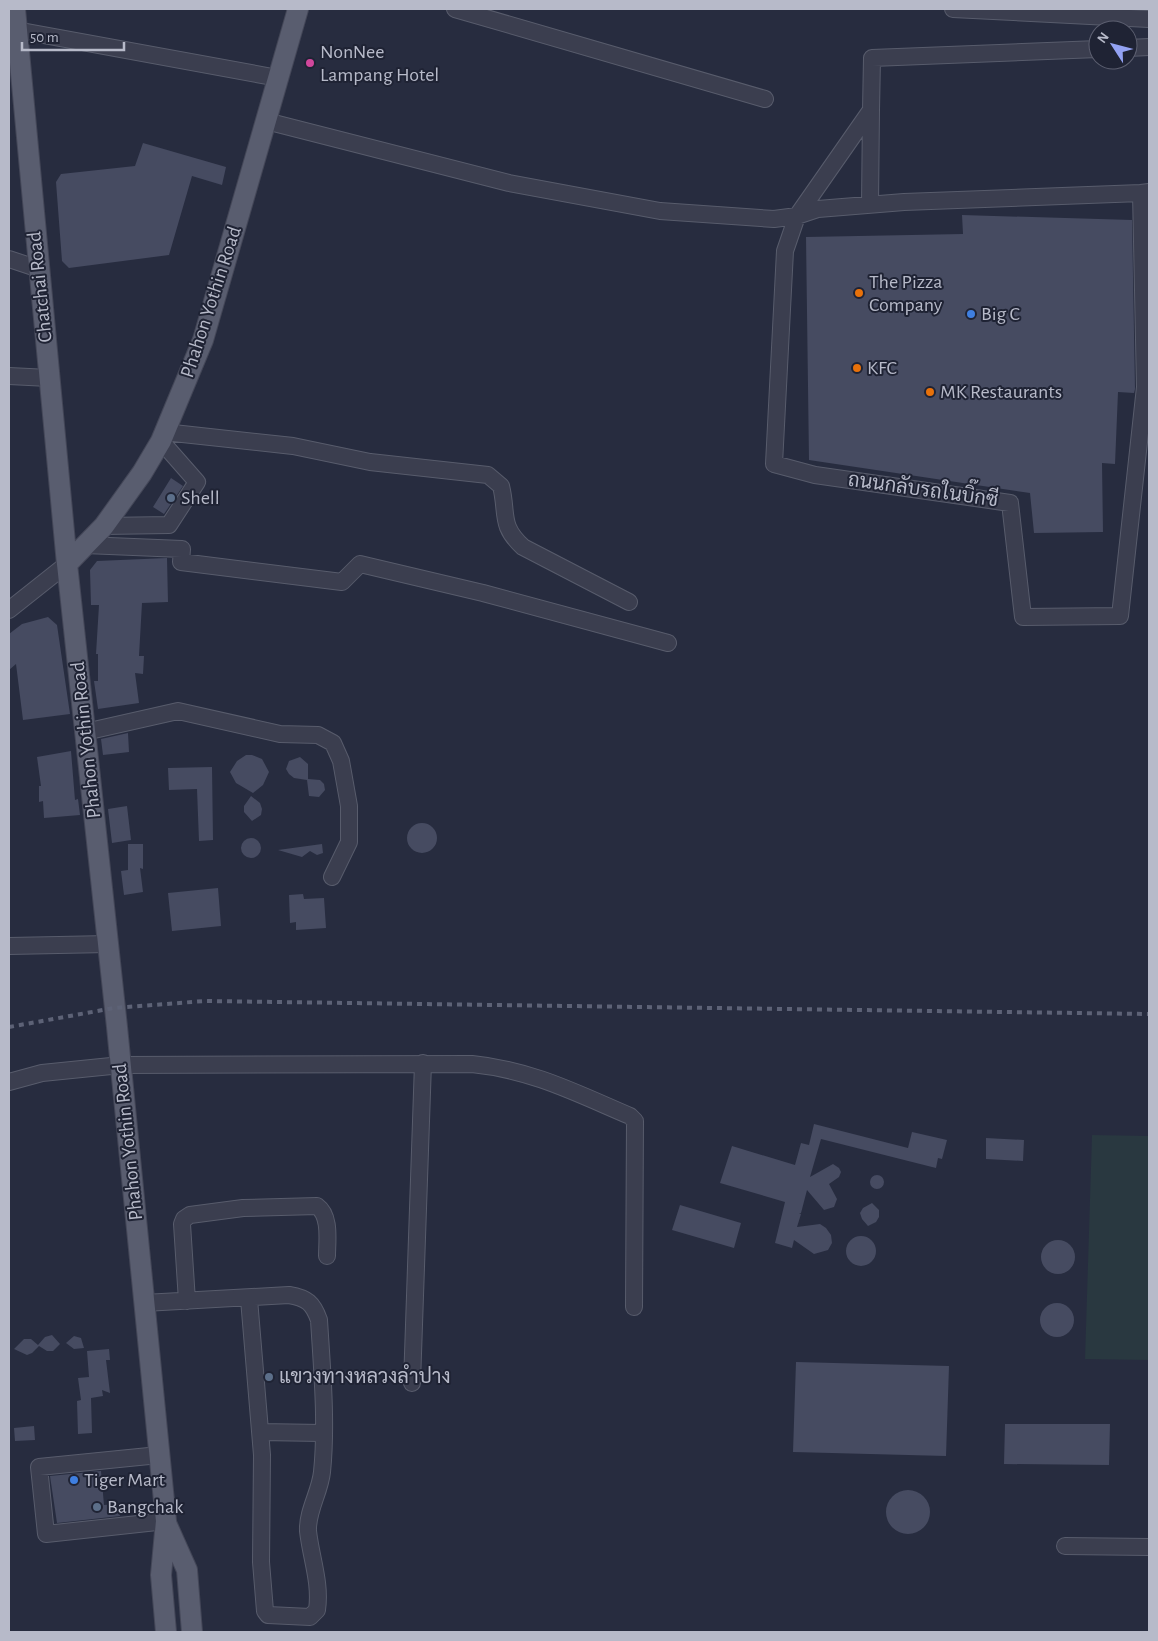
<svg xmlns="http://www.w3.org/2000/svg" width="1158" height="1641" viewBox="0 0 1158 1641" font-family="'Alegreya Sans',Sarabun,sans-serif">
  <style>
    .green { fill: #293840 }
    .building { fill: #464b61 }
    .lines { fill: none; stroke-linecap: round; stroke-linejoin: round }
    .minor-casing { stroke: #585c6c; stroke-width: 18 }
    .major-casing { stroke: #444758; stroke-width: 22 }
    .minor { stroke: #3b3e4f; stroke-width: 16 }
    .major { stroke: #595d6f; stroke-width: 20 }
    .rail { stroke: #5d6276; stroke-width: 4; stroke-dasharray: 5 5; stroke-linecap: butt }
    .hotel-dot { fill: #d1479c; stroke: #1f2334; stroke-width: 2 }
    .food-dot { fill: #e8710a; stroke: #1f2334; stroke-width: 2 }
    .shop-dot { fill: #3f7fe0; stroke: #1f2334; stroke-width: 2 }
    .service-dot { fill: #5c6f8a; stroke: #1f2334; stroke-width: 2 }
    .labels { text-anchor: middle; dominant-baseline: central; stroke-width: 4; stroke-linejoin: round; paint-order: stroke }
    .poi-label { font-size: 20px; fill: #b7bac9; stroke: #1f2334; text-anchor: start }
    .street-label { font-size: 20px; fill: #b7bac9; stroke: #1f2334 }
  </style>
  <rect width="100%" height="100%" fill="#272c3f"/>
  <path class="green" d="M1092 1135 1149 1136V1360L1085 1359Z"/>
  <path class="building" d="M143 143 226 167 222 185 192 176 169 255 69 268 62 261 56 182 61 174 135 166Z
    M962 215 1132 220 1135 389 1134 393 1118 392 1115 464 1102 463 1103 532 1034 533 1030 493 809 460 806 237 963 234Z
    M171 478 183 486 164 514 153 507Z
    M167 558 168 602 142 603 139 656H144L143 674 135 673 139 703 98 709 94 681H98V654H96L99 605H91L90 570 97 561Z
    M48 617 57 625 70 714 23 720 16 664 9 670V634L22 624Z
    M128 733 129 752 103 755 101 739Z
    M71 751 75 800 78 799 80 815 44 818 43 801 39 802V786H41L37 757Z
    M246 755H252L262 759 269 772 263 785 253 793 236 783 230 772 237 761Z
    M300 757 308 764V779L320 780 324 784 325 790 319 797 309 796 307 780 294 778 289 774 286 769 289 761Z
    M212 767 213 840 199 841 197 789 169 790 168 768Z
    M251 796 260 803 262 809 261 815 252 821 244 812V806Z
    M127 806 131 840 112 843 108 809Z
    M407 838a15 15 0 1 1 30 0a15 15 0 1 1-30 0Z
    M241 848a10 10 0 1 1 20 0a10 10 0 1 1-20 0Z
    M128 844H143V869L140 868 143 892 124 895 121 871 128 870Z
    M322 844 323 853 317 855 310 851 302 857 278 850Z
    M218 888 221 926 172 931 168 893Z
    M303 894 304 899 324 898 326 928 296 930V922L290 923 289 895Z
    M814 1124 908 1148 912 1132 947 1140 942 1159 938 1158 936 1168 821 1139 810 1177 833 1164 839 1168 841 1172 839 1177 829 1184 837 1199 834 1207 824 1210 807 1190 801 1213H799L801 1214 797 1227 820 1224 826 1228 831 1235 832 1243 828 1250 814 1254 794 1240 792 1248 775 1243 785 1202 720 1183 732 1146 795 1165 801 1143 809 1145Z
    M986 1138 1024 1140 1023 1161 986 1159Z
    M870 1182a7 7 0 1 1 14 0a7 7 0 1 1-14 0Z
    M872 1203 879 1210V1217L876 1222 868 1226 862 1219 860 1213 863 1208Z
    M680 1205 741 1223 734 1248 672 1230Z
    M846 1251a15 15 0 1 1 30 0a15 15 0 1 1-30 0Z
    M1041 1257a17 17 0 1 1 34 0a17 17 0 1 1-34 0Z
    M1040 1320a17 17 0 1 1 34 0a17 17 0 1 1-34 0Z
    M52 1335 60 1344 53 1351H47L39 1346 32 1353 27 1355 14 1349 24 1339H31L38 1345 45 1337Z
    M74 1336 81 1338 84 1348 74 1349 66 1343Z
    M109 1349 110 1360H106L110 1393 102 1390 103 1396 91 1398 92 1433 78 1434 77 1401 81 1400 78 1378 89 1377 87 1351Z
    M796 1362 949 1366 946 1456 793 1452Z
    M1005 1424H1110L1109 1465 1004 1464Z
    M34 1426 35 1440 15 1441 14 1428Z
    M101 1471 104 1505 118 1504 120 1516 57 1523 50 1476Z
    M886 1512a22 22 0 1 1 44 0a22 22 0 1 1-44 0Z"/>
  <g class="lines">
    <g class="minor-casing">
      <path id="minor" d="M455 9 765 99
        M953 9 1149 19
        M16 30 278 78
        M1128 48 1149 47
        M1098 49 872 58 871 110 797 216 785 251 774 464 815 475 1010 503 1023 617 1120 616 1145 387 1141 193 1149 192
        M266 121 509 183 660 211 774 219 797 216 818 209 904 202 1141 193
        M870 205 871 110
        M9 259 39 269
        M9 376 49 378
        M164 432 293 446 370 462 488 475 501 486C508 514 499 525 523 547L629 602
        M104 526 169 525 197 482 161 441
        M85 545 182 549 181 562 342 582 360 564 483 593 668 643
        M9 610 67 564
        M85 732 178 711 280 734 318 735 333 743 341 761 349 806V842L332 877
        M9 946 108 944
        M9 1082 42 1073 121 1065 472 1064C532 1070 576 1093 630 1116L635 1121 634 1307
        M187 1301 182 1224 184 1219 190 1215 243 1208 317 1206C331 1216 327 1241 327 1256
        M144 1303 289 1295C307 1298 313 1303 319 1320 322 1369 327 1423 322 1472 320 1492 307 1511 308 1531 311 1558 321 1583 317 1610L310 1617 268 1615 265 1611 261 1562 262 1455 249 1299
        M412 1383 423 1063
        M260 1432 322 1433
        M159 1455 39 1467 46 1534 166 1521
        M1065 1546 1149 1547"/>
    </g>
    <g class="major-casing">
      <path id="major" d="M15 9 67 564 117 1027 166 1521 161 1575 166 1632
        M67 564 104 526 142 473 161 441 203 340 298 9
        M166 1523 187 1570 192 1632"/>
    </g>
    <use href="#minor" class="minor"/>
    <use href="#major" class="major"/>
    <path class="rail" d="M9 1027 114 1008 205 1001 1149 1014"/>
  </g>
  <circle class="hotel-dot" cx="310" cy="63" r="5"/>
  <g class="food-dot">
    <circle cx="859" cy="293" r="5"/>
    <circle cx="857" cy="368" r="5"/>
    <circle cx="930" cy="392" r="5"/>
  </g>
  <g class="shop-dot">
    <circle cx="971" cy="314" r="5"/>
    <circle cx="74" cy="1480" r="5"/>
  </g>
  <g class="service-dot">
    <circle cx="171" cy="498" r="5"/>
    <circle cx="269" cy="1377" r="5"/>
    <circle cx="97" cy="1507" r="5"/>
  </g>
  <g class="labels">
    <g class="poi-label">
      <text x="320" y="52">NonNee<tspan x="320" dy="23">Lampang Hotel</tspan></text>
      <text x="869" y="282">The Pizza<tspan x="869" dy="23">Company</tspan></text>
      <text x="981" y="314">Big C</text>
      <text x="867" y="368">KFC</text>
      <text x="940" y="392">MK Restaurants</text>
      <text x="181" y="498">Shell</text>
      <text x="279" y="1377">แขวงทางหลวงลำปาง</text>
      <text x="84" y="1480">Tiger Mart</text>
      <text x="107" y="1507">Bangchak</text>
    </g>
    <g class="street-label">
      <text transform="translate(40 287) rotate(-96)">Chatchai Road</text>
      <text transform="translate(211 302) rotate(-72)">Phahon Yothin Road</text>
      <text transform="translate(923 490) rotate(8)">ถนนกลับรถในบิ๊กซี</text>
      <text transform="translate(86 740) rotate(-96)">Phahon Yothin Road</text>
      <text transform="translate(128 1142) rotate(-96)">Phahon Yothin Road</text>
    </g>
  </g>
  <rect width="1158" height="1641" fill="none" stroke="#b7bac9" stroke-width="20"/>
  <g transform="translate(1113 45) rotate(306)"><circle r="24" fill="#1f2334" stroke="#5c5f70"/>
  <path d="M0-4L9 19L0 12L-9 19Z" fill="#93a2f3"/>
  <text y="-8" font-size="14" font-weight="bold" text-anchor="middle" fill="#b7bac9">N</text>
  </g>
  <path d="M22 42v8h102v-8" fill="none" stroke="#b7bac9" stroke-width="2.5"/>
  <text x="30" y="42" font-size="15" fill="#b7bac9" stroke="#1f2334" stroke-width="4" paint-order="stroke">50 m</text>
</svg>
